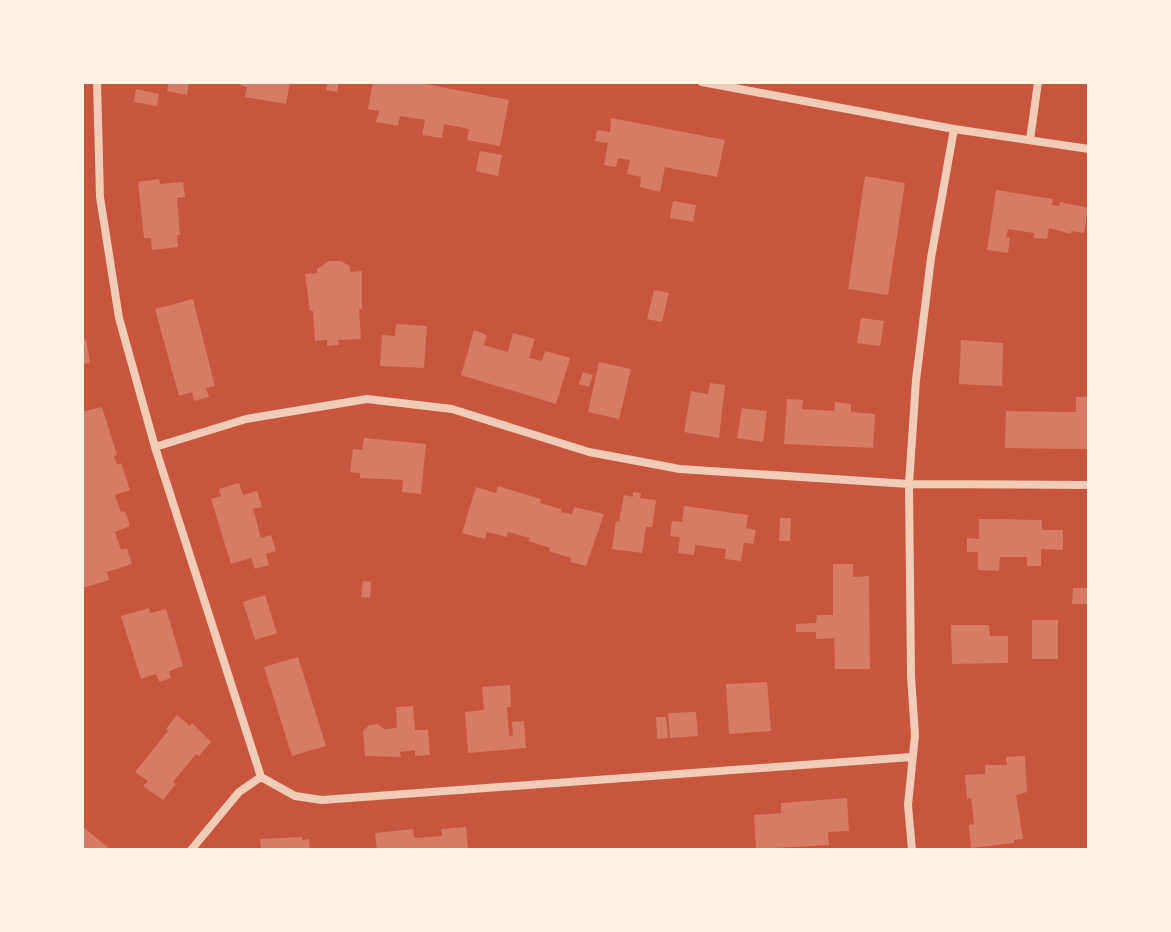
<svg xmlns="http://www.w3.org/2000/svg" width="1171" height="932" viewBox="0 0 1171 932" font-family="Literata,serif">
  <style>
    .building { fill: #d67c66 }
    .lines { fill: none; stroke-linecap: round; stroke-linejoin: round }
    .minor { stroke: #f1ccb7; stroke-width: 8 }
  </style>
  <rect width="100%" height="100%" fill="#c8553d"/>
  <path class="building" d="M169 82H189L187 95 167 91Z
    M231 82H290L286 104 245 97 247 87Z
    M328 82H339L337 92 326 90Z
    M373 82H415L509 100 500 146 467 140 469 129 444 124 442 138 422 135 425 120 400 116 398 126 376 122 379 111 368 109Z
    M136 89 159 94 157 106 134 102Z
    M611 118 725 140 717 177 665 167 660 192 640 187 641 177 627 174 630 160 618 158 616 167 604 165 608 143 595 141 597 130 610 132Z
    M480 151 502 155 498 176 476 171Z
    M865 176 905 183 888 295 848 289Z
    M159 179 160 184 183 182 185 197 177 198 180 235H177L178 247 152 250 151 238H144L138 182Z
    M996 190 1053 199 1052 205 1059 206 1060 202 1088 208 1084 233 1071 231V234L1049 228 1047 239 1034 238V233L1008 229 1006 237 1010 238 1008 253 987 250Z
    M673 201 696 205 693 222 670 218Z
    M329 261H341L350 266V272L362 271V309H359L361 339 338 340 339 345 327 346V340L315 341 313 311H310L305 274 317 273V269Z
    M654 290 669 293 662 322 647 319Z
    M193 299 215 386 206 388 209 397 194 401 192 392 179 396 155 309Z
    M861 318 884 321 880 346 857 343Z
    M396 324 427 326 424 368 380 366 382 335 395 336Z
    M474 330 487 335 484 345 494 348 508 352 513 333 535 339 529 358 542 361 545 351 570 358 556 404 461 375Z
    M86 339 90 363 82 364V340Z
    M961 340 1003 343 1002 386 959 384Z
    M599 362 631 369 619 419 588 412Z
    M583 372 593 375 589 387 579 384Z
    M710 383 725 385 719 438 684 432 691 391 708 394Z
    M1076 397H1089V449L1005 448 1006 411 1076 412Z
    M787 399 803 400 802 409 834 411 835 402 851 404V412L875 414 873 448 784 444Z
    M102 407 117 455 114 456 117 465 121 463 130 490 115 495 121 512 125 511 130 526 115 532 121 550 127 548 132 564 107 572 109 580 82 588V412Z
    M742 408 767 411 763 442 737 438Z
    M364 438 426 444 421 494 402 492 403 480 360 478V473L350 472 353 449 362 450Z
    M239 483 243 495 257 491 262 507 253 509 257 523 261 538 271 535 276 551 266 554 269 565 255 569 251 558 231 564 211 499 221 496 219 489Z
    M498 486 541 499 540 503 561 509V512L572 514 574 507 604 514 586 566 570 562 571 558 549 551 550 548 529 541 530 538 508 532 506 537 487 532 485 539 462 533 476 487 496 493Z
    M633 492 641 493 640 498 656 500 652 527H646L642 553 612 549 616 521 619 522 624 495 633 497Z
    M684 506 748 515 746 528 756 530 753 544 744 543 741 561 725 559 726 549 695 545 694 555 678 553 680 537 670 536 672 521 682 522Z
    M780 518H791L790 541H779Z
    M979 519 1042 520V530H1063V550L1041 549V566H1027V557H1000L999 571 978 570V552H967V538L979 539Z
    M833 564H853V577L869 576 870 669H835L834 638 816 639V632H796V624L816 623 817 615H833Z
    M363 581 371 582 370 598 361 597Z
    M1073 588H1089V604H1072Z
    M265 595 277 633 255 640 243 602Z
    M149 608 150 613 166 609 183 666 169 671 171 678 159 682 156 674 141 679 121 616Z
    M1032 620H1058V659H1032Z
    M951 625H989L990 636H1008V663L952 664Z
    M298 657 326 746 292 756 264 667Z
    M767 682 771 731 729 734 726 684Z
    M510 685 511 707H507L509 736 513 735 512 722 524 721 526 748 468 753 465 712 484 710 482 687Z
    M413 706 415 730H428L430 755 415 756V750L400 752 401 757 365 756 363 731 369 725 378 724 384 729 397 728 396 707Z
    M696 712 698 736 670 738 668 713Z
    M177 715 190 726 192 723 211 742 199 756 196 754 173 782 176 784 163 800 143 786 148 781 135 772 168 731 166 729Z
    M656 717H666L668 738 657 739Z
    M1025 756 1027 792 1016 795 1023 839 1014 840V843L971 848 969 825 974 824 971 798 967 799 965 775 985 774V765H1007L1006 757Z
    M847 798 849 831 828 832 829 845 756 849 754 815 781 813V803Z
    M82 826 111 850H82Z
    M466 827 468 850H377L375 833 413 829 414 838 442 836 441 829Z
    M302 837V840L309 839 310 850H261L260 839Z"/>
  <g class="lines">
    <path class="minor" d="M97 82 100 197 119 318 155 447 261 777
      M702 82 954 129 1089 149
      M1030 140 1038 82
      M155 447 246 419 367 399 452 409 589 452 680 469 909 484 1089 485
      M261 777 295 796 322 800 912 757
      M191 850 239 792 261 777
      M912 850 908 805 915 735 911 676 909 484 916 380 931 258 954 129"/>
  </g>
  <rect width="1171" height="932" fill="none" stroke="#fff3e0" stroke-width="168"/>
</svg>
